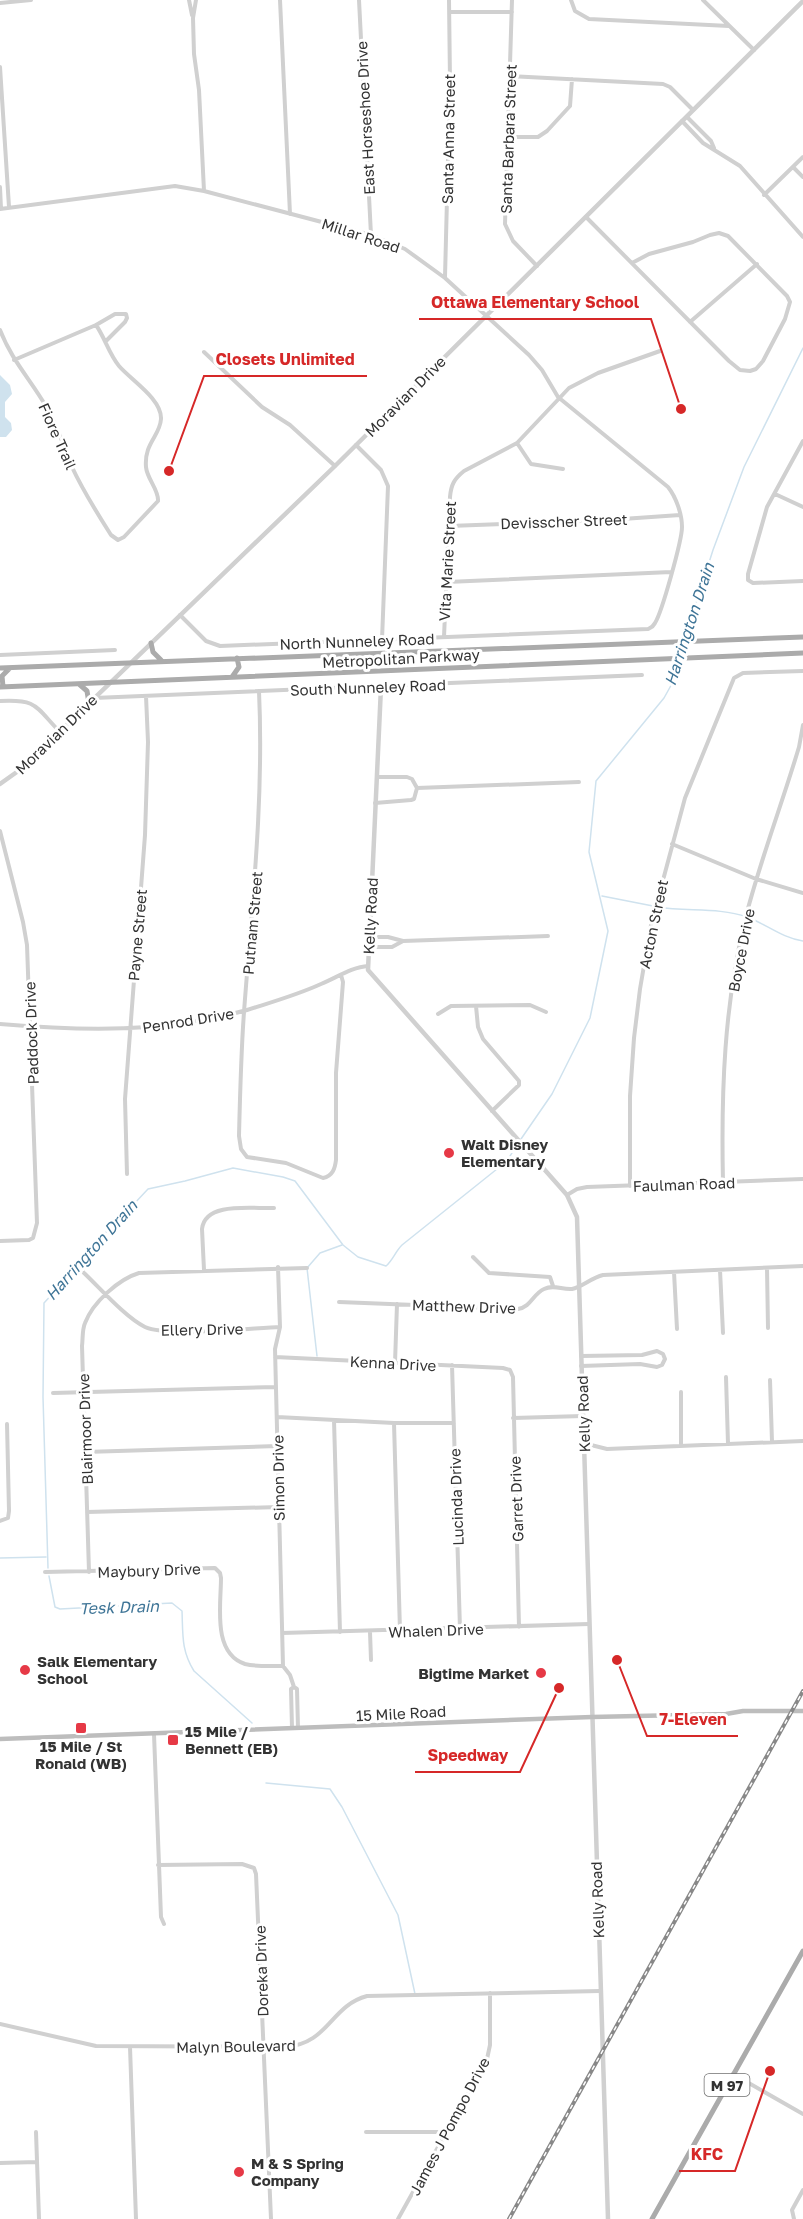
<svg xmlns="http://www.w3.org/2000/svg" width="803" height="2219" viewBox="0 0 803 2219" font-family="'Golos Text',sans-serif">
  <style>
    .water { fill: #cfe2ee }
    .lines { fill: none; stroke-linecap: round; stroke-linejoin: round }
    .stream { stroke: #cfe2ee; stroke-width: 1.5 }
    .minor { stroke: #d0d0d0; stroke-width: 4 }
    .tertiary { stroke: #d0d0d0; stroke-width: 4.5 }
    .secondary { stroke: #bdbdbd; stroke-width: 4.5 }
    .primary { stroke: #ababab; stroke-width: 5 }
    .rail-casing { stroke: #888; stroke-width: 4 }
    .rail { stroke: #fff; stroke-width: 1.5; stroke-dasharray: 4.5; stroke-linecap: butt }
    .poi-dot { fill: #e63946; stroke: #fff; stroke-width: 2 }
    .labels { text-anchor: middle; dominant-baseline: central; stroke-width: 6; stroke-linejoin: round; paint-order: stroke }
    .shield { fill: #fff; stroke: #707070; stroke-width: 1.5 }
    .shield-label { font-size: 14px; font-weight: bold; fill: #333 }
    .street-label { font-size: 15px; fill: #333; stroke: #fff }
    .poi-label { font-size: 15px; font-weight: bold; fill: #333; stroke: #fff; text-anchor: start }
    .water-label { font-size: 16px; font-style: italic; fill: #3f7597; stroke: #fff }
    .leader { fill: none; stroke: #d62828; stroke-width: 2 }
    .callout-dot { fill: #d62828; stroke: #fff; stroke-width: 2 }
    .callout-label { font-size: 16px; text-anchor: middle; font-weight: bold; fill: #d62828; stroke: #fff; stroke-width: 6; stroke-linejoin: round; paint-order: stroke }
  </style>
  <rect width="100%" height="100%" fill="#fff"/>
  <path class="water" d="M0 375 10 385 12 394 5 402V417L11 423 12 430 6 437H0Z"/>
  <g class="lines">
    <path class="stream" d="M685 638 713 550 744 467 803 348
      M680 656 683 643
      M602 896 653 906
      M658 907C687 912 718 907 747 917 766 924 782 938 803 941
      M521 1139 552 1094 590 1018 608 931 589 852 596 781 664 698 674 680 679 660
      M83 1261 123 1211 133 1205 148 1189 185 1181 233 1168 283 1177 295 1181 343 1245 358 1257 386 1266C393 1260 395 1252 402 1245L507 1161 518 1143
      M317 1356 307 1268 320 1253 342 1245
      M0 1558 46 1557
      M48 1568 43 1397 44 1303 80 1264
      M49 1576 55 1607 60 1609 172 1603 182 1611C183 1634 181 1650 194 1671L252 1723
      M266 1783 330 1789 342 1807 398 1915 415 1994"/>
    <path class="minor" d="M189 0 192 15
      M196 0 193 18 194 54 199 90 204 191
      M280 0 290 214
      M359 0 371 235
      M512 0 505 224 513 241 537 266
      M571 0 575 11 589 19 729 26
      M703 0 754 50
      M0 3 31 0
      M450 12H512
      M0 67 9 207
      M509 76 663 84 670 87 693 110
      M687 117 711 141 714 148
      M682 121 703 143 740 166 803 237
      M507 137H538L547 131 570 106 572 79
      M793 167 803 177
      M0 187 1 209
      M764 195 803 157
      M0 209 175 186 204 191 371 235 405 249 445 278 529 355 542 370 558 397 668 487C676 497 682 514 682 527 682 540 662 612 655 623 653 627 652 627 648 629L220 646 206 641 180 615
      M586 217 729 361 740 370 750 371 756 369 763 361 785 319 790 302 787 296 728 236 719 233 710 235 693 242 649 254 632 263
      M445 277 450 81 449 0
      M690 322 757 264
      M0 330C12 361 31 380 47 408 58 427 64 447 72 467 83 491 97 513 111 535L118 540 124 537 158 501C159 490 147 479 146 467 144 443 160 436 161 419 162 399 131 380 119 366 109 354 105 338 96 325
      M204 352 262 407 290 425 335 466
      M14 360 96 325 115 314H126L127 318 125 322 106 341
      M803 441 767 507 748 574V580L753 583 803 581
      M517 443 531 464 563 469
      M356 445 381 470 388 486 382 640
      M775 494 803 507
      M449 526 608 520 680 515
      M447 582 671 572
      M444 637 450 497C451 485 454 479 464 471L517 443 569 388 598 373 660 351
      M0 655 115 650
      M259 691C264 799 252 905 244 1012 241 1053 240 1095 239 1136L241 1149 247 1157 286 1163 323 1178C333 1176 335 1168 336 1160V1073L343 982 341 975
      M94 698 642 675
      M0 701C37 699 35 706 59 731
      M417 788 579 782
      M375 803 411 800 414 799 417 788 412 779 407 777H377
      M0 831 23 922 27 945 37 1223 33 1238 29 1240 0 1241
      M672 844 756 879 803 893
      M403 941 548 936
      M369 947H392L403 941 388 937H369
      M476 1006 478 1027 483 1039 519 1081V1085L492 1111
      M438 1014 451 1006 530 1005 546 1012
      M0 1024C83 1031 165 1033 247 1010 272 1002 297 995 321 984 336 978 352 967 368 966
      M127 1174 125 1099 145 835 148 742 146 696
      M723 1182C721 1093 724 1003 746 916 761 858 782 804 799 747L803 725
      M630 1186V1096L634 1038 640 989 651 925 685 798 734 678 743 673 803 671
      M567 1195 577 1189 587 1187 803 1179
      M473 1257 489 1273 550 1277 553 1286
      M82 1262 83 1272C99 1287 126 1318 145 1327 167 1337 252 1328 280 1327
      M278 1267 280 1327 275 1349 283 1666 290 1675 294 1687
      M767 1268 768 1328
      M204 1270 202 1229C205 1201 253 1209 274 1208
      M720 1270 723 1333
      M674 1272 677 1329
      M339 1302 518 1309C531 1307 533 1294 544 1289 554 1284 562 1290 572 1289 582 1287 591 1278 603 1275L803 1266
      M581 1356 642 1355 657 1351 663 1354 665 1359 662 1365 657 1367 640 1364 581 1366
      M275 1357 503 1368 510 1370 513 1377 519 1627
      M395 1363 397 1304
      M452 1365 460 1629
      M726 1377 728 1444
      M770 1380 772 1442
      M681 1392V1444
      M53 1393 276 1387
      M277 1417 394 1423H454
      M513 1418 583 1416
      M334 1420 340 1632
      M394 1423 400 1631
      M584 1439 591 1445 607 1449 803 1441
      M85 1452 277 1446
      M87 1512 279 1507
      M0 1521 8 1518 9 1511 7 1424
      M45 1572 215 1568 220 1573 221 1578C221 1605 212 1653 245 1664 257 1667 270 1666 283 1666
      M89 1572 82 1346C83 1338 82 1330 85 1323 93 1302 119 1279 139 1273L307 1268
      M370 1632 371 1660
      M282 1633 589 1624
      M292 1728 291 1689 294 1687 297 1689 298 1728
      M154 1734 161 1917 164 1924
      M158 1865 242 1864 254 1868 256 1874 271 2219
      M0 2024 96 2046 285 2047C329 2044 330 2006 367 1996L600 1991
      M130 2047 136 2219
      M733 2074 803 2114
      M36 2132 39 2219
      M366 2132H447
      M0 2163 37 2162
      M398 2219 487 2059 490 2045V1993
      M794 2219 792 2210 803 2190"/>
    <path class="tertiary" d="M381 687 368 970 567 1195 577 1217 608 2219
      M0 784 21 769 335 466 803 1"/>
    <path class="secondary" d="M0 1739 592 1717 726 1714 743 1711H803"/>
    <path class="primary" d="M151 643 153 652 161 660
      M0 668 803 637
      M232 677 239 667 237 658
      M79 684 87 691 89 703
      M0 687 803 653
      M3 687 2 676 9 669
      M652 2219 803 1951"/>
    <g class="rail-casing">
      <path id="rail" d="M509 2219 803 1691"/>
    </g>
    <use href="#rail" class="rail"/>
  </g>
  <g class="poi-dot">
    <circle cx="449" cy="1153" r="6"/>
    <circle cx="25" cy="1670" r="6"/>
    <circle cx="541" cy="1673" r="6"/>
    <rect x="75" y="1722" width="12" height="12" rx="3"/>
    <rect x="167" y="1734" width="12" height="12" rx="3"/>
    <circle cx="239" cy="2172" r="6"/>
  </g>
  <g class="labels">
    <rect class="shield" x="704.5" y="2074" width="45" height="22" rx="4.5"/>
    <g class="shield-label">
      <text x="727" y="2085">M 97</text>
    </g>
    <g class="street-label">
      <text transform="translate(365 118) rotate(-93)">East Horseshoe Drive</text>
      <text transform="translate(448 139) rotate(-89)">Santa Anna Street</text>
      <text transform="translate(508 139) rotate(-88)">Santa Barbara Street</text>
      <text transform="translate(361 235) rotate(18)">Millar Road</text>
      <text transform="translate(405 396) rotate(-45)">Moravian Drive</text>
      <text transform="translate(58 436) rotate(66)">Fiore Trail</text>
      <text transform="translate(564 521) rotate(-2)">Devisscher Street</text>
      <text transform="translate(447 561) rotate(-87)">Vita Marie Street</text>
      <text transform="translate(357 641) rotate(-2)">North Nunneley Road</text>
      <text transform="translate(401 658) rotate(-3)">Metropolitan Parkway</text>
      <text transform="translate(368 687) rotate(-2)">South Nunneley Road</text>
      <text transform="translate(56 734) rotate(-44)">Moravian Drive</text>
      <text transform="translate(370 916) rotate(-87)">Kelly Road</text>
      <text transform="translate(252 923) rotate(-85)">Putnam Street</text>
      <text transform="translate(653 924) rotate(-78)">Acton Street</text>
      <text transform="translate(137 935) rotate(-85)">Payne Street</text>
      <text transform="translate(741 950) rotate(-79)">Boyce Drive</text>
      <text transform="translate(188 1020) rotate(-9)">Penrod Drive</text>
      <text transform="translate(31 1033) rotate(-92)">Paddock Drive</text>
      <text transform="translate(684 1184) rotate(-2)">Faulman Road</text>
      <text transform="translate(464 1306) rotate(2)">Matthew Drive</text>
      <text transform="translate(202 1329) rotate(-1)">Ellery Drive</text>
      <text transform="translate(393 1363) rotate(3)">Kenna Drive</text>
      <text transform="translate(583 1414) rotate(-92)">Kelly Road</text>
      <text transform="translate(85 1429) rotate(-92)">Blairmoor Drive</text>
      <text transform="translate(278 1478) rotate(-91)">Simon Drive</text>
      <text transform="translate(456 1497) rotate(-92)">Lucinda Drive</text>
      <text transform="translate(516 1499) rotate(-92)">Garret Drive</text>
      <text transform="translate(149 1570) rotate(-2)">Maybury Drive</text>
      <text transform="translate(436 1630) rotate(-2)">Whalen Drive</text>
      <text transform="translate(401 1713) rotate(-3)">15 Mile Road</text>
      <text transform="translate(597 1900) rotate(-92)">Kelly Road</text>
      <text transform="translate(261 1971) rotate(-92)">Doreka Drive</text>
      <text transform="translate(236 2046) rotate(-1)">Malyn Boulevard</text>
      <text transform="translate(449 2126) rotate(-62)">James J Pompo Drive</text>
    </g>
    <g class="poi-label">
      <text x="461" y="1144">Walt Disney<tspan x="461" dy="17">Elementary</tspan></text>
      <text x="37" y="1661">Salk Elementary<tspan x="37" dy="17">School</tspan></text>
      <text x="529" y="1673" text-anchor="end">Bigtime Market</text>
      <text x="185" y="1731">15 Mile /<tspan x="185" dy="17">Bennett (EB)</tspan></text>
      <text x="81" y="1746" text-anchor="middle">15 Mile / St<tspan x="81" dy="17">Ronald (WB)</tspan></text>
      <text x="251" y="2163">M &amp; S Spring<tspan x="251" dy="17">Company</tspan></text>
    </g>
    <g class="water-label">
      <text transform="translate(689 624) rotate(-72)">Harrington Drain</text>
      <text transform="translate(91 1250) rotate(-48)">Harrington Drain</text>
      <text transform="translate(119 1607) rotate(-2)">Tesk Drain</text>
    </g>
  </g>
  <path class="leader" d="M681 409L651 319H419M169 471L204 376H367M617 1660L647 1736H738M559 1688L520 1772H415M770 2071L735 2171H679"/>
  <g class="callout-dot">
    <circle cx="681" cy="409" r="6"/>
    <circle cx="169" cy="471" r="6"/>
    <circle cx="617" cy="1660" r="6"/>
    <circle cx="559" cy="1688" r="6"/>
    <circle cx="770" cy="2071" r="6"/>
  </g>
  <g class="callout-label">
    <text x="535" y="308">Ottawa Elementary School</text>
    <text x="285" y="365">Closets Unlimited</text>
    <text x="693" y="1725">7-Eleven</text>
    <text x="468" y="1761">Speedway</text>
    <text x="707" y="2160">KFC</text>
  </g>
</svg>
